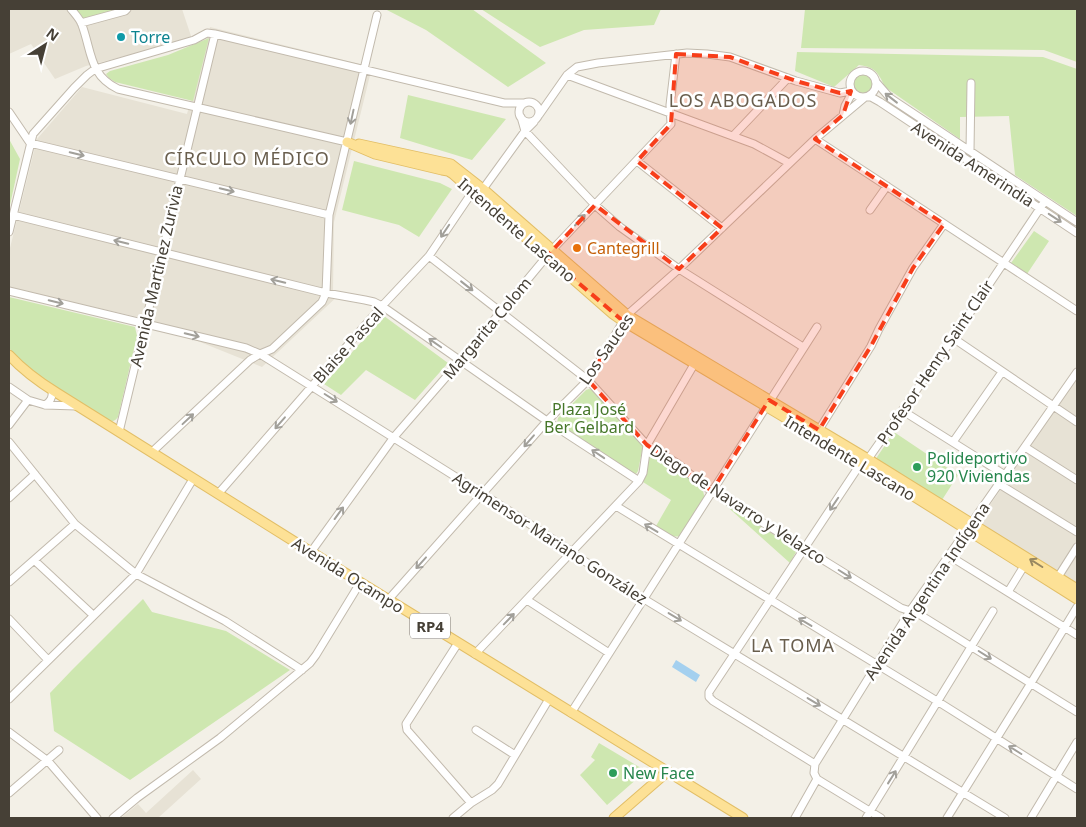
<svg xmlns="http://www.w3.org/2000/svg" width="1086" height="827" viewBox="0 0 1086 827" font-family="'Noto Sans',sans-serif">
  <style>
    .residential { fill: #e7e2d5 }
    .green { fill: #cee7b0 }
    .water { fill: #a4d0ef }
    .lines { fill: none; stroke-linecap: round; stroke-linejoin: round }
    .minor-casing { stroke: #c2baad; stroke-width: 9 }
    .major-casing { stroke: #e2be66; stroke-width: 11 }
    .minor { stroke: #fff; stroke-width: 7 }
    .major { stroke: #fde196; stroke-width: 9 }
    .oneway { stroke: #a2a09a }
    .oneway2 { stroke: #988861 }
    .marked { fill: #f73e1a; fill-opacity: 0.2; stroke: #f73e1a; stroke-width: 4; stroke-dasharray: 10 6; stroke-linejoin: round }
    .culture-dot { fill: #0f9aa8; stroke: #fff; stroke-width: 2 }
    .food-dot { fill: #e8710a; stroke: #fff; stroke-width: 2 }
    .leisure-dot { fill: #2e9e5b; stroke: #fff; stroke-width: 2 }
    .labels { text-anchor: middle; dominant-baseline: central; stroke-width: 5; stroke-linejoin: round; paint-order: stroke }
    .shield { fill: #fff; stroke: #7e7972; stroke-width: 1 }
    .shield-label { font-size: 15px; font-weight: bold; fill: #464036 }
    .culture-label { font-size: 16px; fill: #0d838f; stroke: #fff; text-anchor: start }
    .street-label { font-size: 16px; fill: #464036; stroke: #fff }
    .food-label { font-size: 16px; fill: #c56008; stroke: #fff; text-anchor: start }
    .park-label { font-size: 16px; fill: #46772a; stroke: #fff }
    .leisure-label { font-size: 16px; fill: #27864d; stroke: #fff; text-anchor: start }
    .neighbourhood-label { font-size: 18px; letter-spacing: 1px; fill: #695e4d; stroke: #fff }
  </style>
  <rect width="100%" height="100%" fill="#f3f0e7"/>
  <path class="residential" d="M9 9H182L192 39 86 66 55 79 31 44 9 54Z
    M210 27 372 67 334 222 333 291 341 293 262 367 138 317 9 288V252L37 139 82 87 187 114Z
    M1077 378V586L977 524Z
    M193 770 201 779 158 818H121L138 804 146 813Z"/>
  <path class="green" d="M74 9H121L86 19 82 18Z
    M385 9H472L546 63 508 87 426 30Z
    M481 9H661L654 25 584 30 540 47Z
    M805 9H1077V62L1044 50 801 48Z
    M209 38 193 101 115 82 109 78 106 74 110 71 168 55Z
    M797 52 1043 57 1077 69V216L1015 175 1009 116 960 117V139L885 87C878 72 875 67 859 65L834 87 795 71Z
    M853 84a10 10 0 1 1 20 0a10 10 0 1 1-20 0Z
    M408 95 506 119 472 160 400 138Z
    M9 139 20 159 10 205H9Z
    M354 161 440 183 452 189 419 237 399 225 342 210Z
    M1034 231 1049 241 1027 274 1011 263Z
    M9 297 135 327 137 336 118 417C115 421 113 422 109 420 76 399 35 378 9 348Z
    M384 316 448 363 415 400 366 370 341 395 324 384Z
    M589 389 592 390 643 446 638 471 636 474 633 473 557 423 558 418 586 390Z
    M894 432 958 475 942 500 875 460Z
    M650 453H653L677 467 703 491 704 495V498L679 536C671 539 663 530 656 526L671 500 643 482 645 476Z
    M722 502 795 548 797 550 790 563Z
    M143 599 152 612 226 631 290 670 130 780 54 731 50 693 72 670Z
    M599 743 646 771 607 805 580 775 595 760 591 757Z"/>
  <path class="water" d="M676 660 700 675 696 682 672 667Z"/>
  <g class="lines">
    <g class="minor-casing">
      <path id="minor" d="M71 9C75 14 80 19 82 25 92 52 89 75 118 89L347 142
        M81 23 125 11 127 9
        M850 84a13 13 0 1 1 26 0a13 13 0 1 1-26 0Z
        M567 75 754 144 789 163
        M876 82 890 98 1077 222
        M867 97H871L880 102 1077 233
        M519 112a10 10 0 1 1 20 0a10 10 0 1 1-20 0Z
        M9 112 30 143
        M539 115 567 75 577 67 598 63 687 53 707 54 730 57 796 81 840 93 851 91
        M843 115 845 106 852 93
        M521 117 525 131 595 205 620 227 679 269 803 347
        M733 136 788 78
        M815 139 1077 311
        M30 143 329 215
        M970 151 971 83
        M637 161 722 228
        M870 210 887 186
        M13 215 326 293 365 300 374 302 382 306 547 421 639 481
        M9 232 33 134 74 88 87 75 95 69 194 40 207 33 215 34 504 103H525
        M429 256 588 380 647 445 677 463 705 487 901 608 917 613 1077 712
        M9 291 246 348 260 354 483 494 565 547 578 557 644 599 1005 818
        M953 338 1077 422
        M9 387 28 400 45 405 76 406
        M45 405C51 401 53 397 52 390
        M903 411 1005 475
        M9 425 28 400
        M119 432 215 34
        M817 433 871 346 879 329 913 268 944 224
        M9 442 75 524 136 574 225 621 302 670
        M953 442 1002 372
        M1025 447 1077 480
        M152 452 250 360 260 354 272 349 322 302 326 293 329 215 377 15
        M999 484 1077 532
        M218 494 312 386 382 306 429 256 473 191 483 189 525 131 534 122
        M9 498 35 474
        M616 506 937 701 1077 789
        M311 552 394 437 460 361 552 250 671 124 670 105 676 54
        M948 555 1077 635
        M34 560 93 615
        M1058 577 1077 547
        M9 582 75 524
        M1008 592 1024 566
        M388 600 547 421 588 380 627 315 679 269 815 139 864 98
        M527 600 609 653
        M9 619 48 660
        M458 643 406 724 407 730 471 803
        M475 654 639 481 643 473 647 445 696 361
        M9 699 136 574 193 479
        M571 713 817 327
        M476 730 515 755
        M9 732 48 761 97 818
        M815 764 713 701 709 697V692L861 463 868 459 953 338 1045 201
        M817 779 814 773 815 764 910 611 1077 372
        M817 779 881 818
        M9 793 59 750
        M113 818 137 798 220 738 310 663 316 655 360 583
        M453 818 471 803 492 790 498 784 549 699
        M795 818 817 779
        M866 818 993 611
        M947 818 1031 683 1077 607
        M1031 818 1077 742"/>
    </g>
    <g class="major-casing">
      <path id="major" d="M347 142 375 154 442 170 448 171 453 174 613 314 623 321 861 463 1077 599
        M359 144 451 164 483 189 627 315 868 459 1077 589
        M9 355C23 370 39 382 57 393L311 552 743 818
        M614 818 667 772"/>
    </g>
    <use href="#minor" class="minor"/>
    <use href="#major" class="major"/>
  </g>
  <defs><path id="oneway-shaft" d="M-6 0H5M1.5-3L5.5 0L1.5 3" fill="none" stroke-width="1.6" stroke-linecap="round" stroke-linejoin="round" transform="scale(1.25)"/></defs>
  <g class="oneway">
    <use href="#oneway-shaft" transform="translate(891 98) rotate(-142)"/>
    <use href="#oneway-shaft" transform="translate(352 117) rotate(102)"/>
    <use href="#oneway-shaft" transform="translate(77 154) rotate(13)"/>
    <use href="#oneway-shaft" transform="translate(227 190) rotate(14)"/>
    <use href="#oneway-shaft" transform="translate(1055 218) rotate(33)"/>
    <use href="#oneway-shaft" transform="translate(580 220) rotate(-47)"/>
    <use href="#oneway-shaft" transform="translate(445 231) rotate(124)"/>
    <use href="#oneway-shaft" transform="translate(121 242) rotate(-166)"/>
    <use href="#oneway-shaft" transform="translate(278 281) rotate(-166)"/>
    <use href="#oneway-shaft" transform="translate(467 286) rotate(38)"/>
    <use href="#oneway-shaft" transform="translate(56 302) rotate(13)"/>
    <use href="#oneway-shaft" transform="translate(192 335) rotate(14)"/>
    <use href="#oneway-shaft" transform="translate(435 343) rotate(-145)"/>
    <use href="#oneway-shaft" transform="translate(331 398) rotate(32)"/>
    <use href="#oneway-shaft" transform="translate(188 419) rotate(-43)"/>
    <use href="#oneway-shaft" transform="translate(280 423) rotate(131)"/>
    <use href="#oneway-shaft" transform="translate(529 441) rotate(131)"/>
    <use href="#oneway-shaft" transform="translate(598 454) rotate(-146)"/>
    <use href="#oneway-shaft" transform="translate(834 504) rotate(124)"/>
    <use href="#oneway-shaft" transform="translate(339 513) rotate(-54)"/>
    <use href="#oneway-shaft" transform="translate(651 528) rotate(-149)"/>
    <use href="#oneway-shaft" transform="translate(421 563) rotate(132)"/>
    <use href="#oneway-shaft" transform="translate(845 574) rotate(32)"/>
    <use href="#oneway-shaft" transform="translate(675 617) rotate(31)"/>
    <use href="#oneway-shaft" transform="translate(509 619) rotate(-46)"/>
    <use href="#oneway-shaft" transform="translate(805 622) rotate(-149)"/>
    <use href="#oneway-shaft" transform="translate(985 655) rotate(32)"/>
    <use href="#oneway-shaft" transform="translate(814 702) rotate(31)"/>
    <use href="#oneway-shaft" transform="translate(1015 750) rotate(-148)"/>
    <use href="#oneway-shaft" transform="translate(892 777) rotate(-58)"/>
  </g>
  <use class="oneway2" href="#oneway-shaft" transform="translate(1036 563) rotate(-148)"/>
  <path class="marked" d="M676 54 730 57 796 81 840 93 851 91 843 115 815 139 944 224 913 268 871 346 819 430 769 400 712 491 647 445 588 380 623 321 547 256 595 205 679 269 722 228 637 161 671 124Z"/>
  <circle class="culture-dot" cx="121" cy="37" r="5"/>
  <circle class="food-dot" cx="577" cy="248" r="5"/>
  <g class="leisure-dot">
    <circle cx="917" cy="467" r="5"/>
    <circle cx="613" cy="773" r="5"/>
  </g>
  <g class="labels">
    <rect class="shield" x="410" y="613.5" width="40" height="25" rx="4"/>
    <g class="shield-label">
      <text x="430" y="626">RP4</text>
    </g>
    <g class="culture-label">
      <text x="131" y="37">Torre</text>
    </g>
    <g class="street-label">
      <text transform="translate(973 164) rotate(33)">Avenida Amerindia</text>
      <text transform="translate(517 230) rotate(41)">Intendente Lascano</text>
      <text transform="translate(156 276) rotate(-77)">Avenida Martinez Zurivia</text>
      <text transform="translate(487 328) rotate(-50)">Margarita Colom</text>
      <text transform="translate(348 345) rotate(-48)">Blaise Pascal</text>
      <text transform="translate(606 349) rotate(-55)">Los Sauces</text>
      <text transform="translate(935 362) rotate(-56)">Profesor Henry Saint Clair</text>
      <text transform="translate(850 458) rotate(31)">Intendente Lascano</text>
      <text transform="translate(738 504) rotate(33)">Diego de Navarro y Velazco</text>
      <text transform="translate(550 538) rotate(33)">Agrimensor Mariano González</text>
      <text transform="translate(348 575) rotate(32)">Avenida Ocampo</text>
      <text transform="translate(927 591) rotate(-56)">Avenida Argentina Indígena</text>
    </g>
    <g class="food-label">
      <text x="587" y="248">Cantegrill</text>
    </g>
    <g class="park-label">
      <text x="589" y="409">Plaza José<tspan x="589" dy="18">Ber Gelbard</tspan></text>
    </g>
    <g class="leisure-label">
      <text x="927" y="458">Polideportivo<tspan x="927" dy="18">920 Viviendas</tspan></text>
      <text x="623" y="773">New Face</text>
    </g>
    <g class="neighbourhood-label">
      <text x="743" y="100">LOS ABOGADOS</text>
      <text x="247" y="158">CÍRCULO MÉDICO</text>
      <text x="793" y="645">LA TOMA</text>
    </g>
  </g>
  <rect width="1086" height="827" fill="none" stroke="#464036" stroke-width="20"/>
  <g transform="translate(45 45) rotate(36)" stroke="#ffffff" stroke-width="4" paint-order="stroke">
  <path d="M0-4L9 19L0 12L-9 19Z" fill="#464036"/>
  <text y="-8" font-size="14" font-weight="bold" text-anchor="middle" fill="#464036">N</text>
  </g>
</svg>
